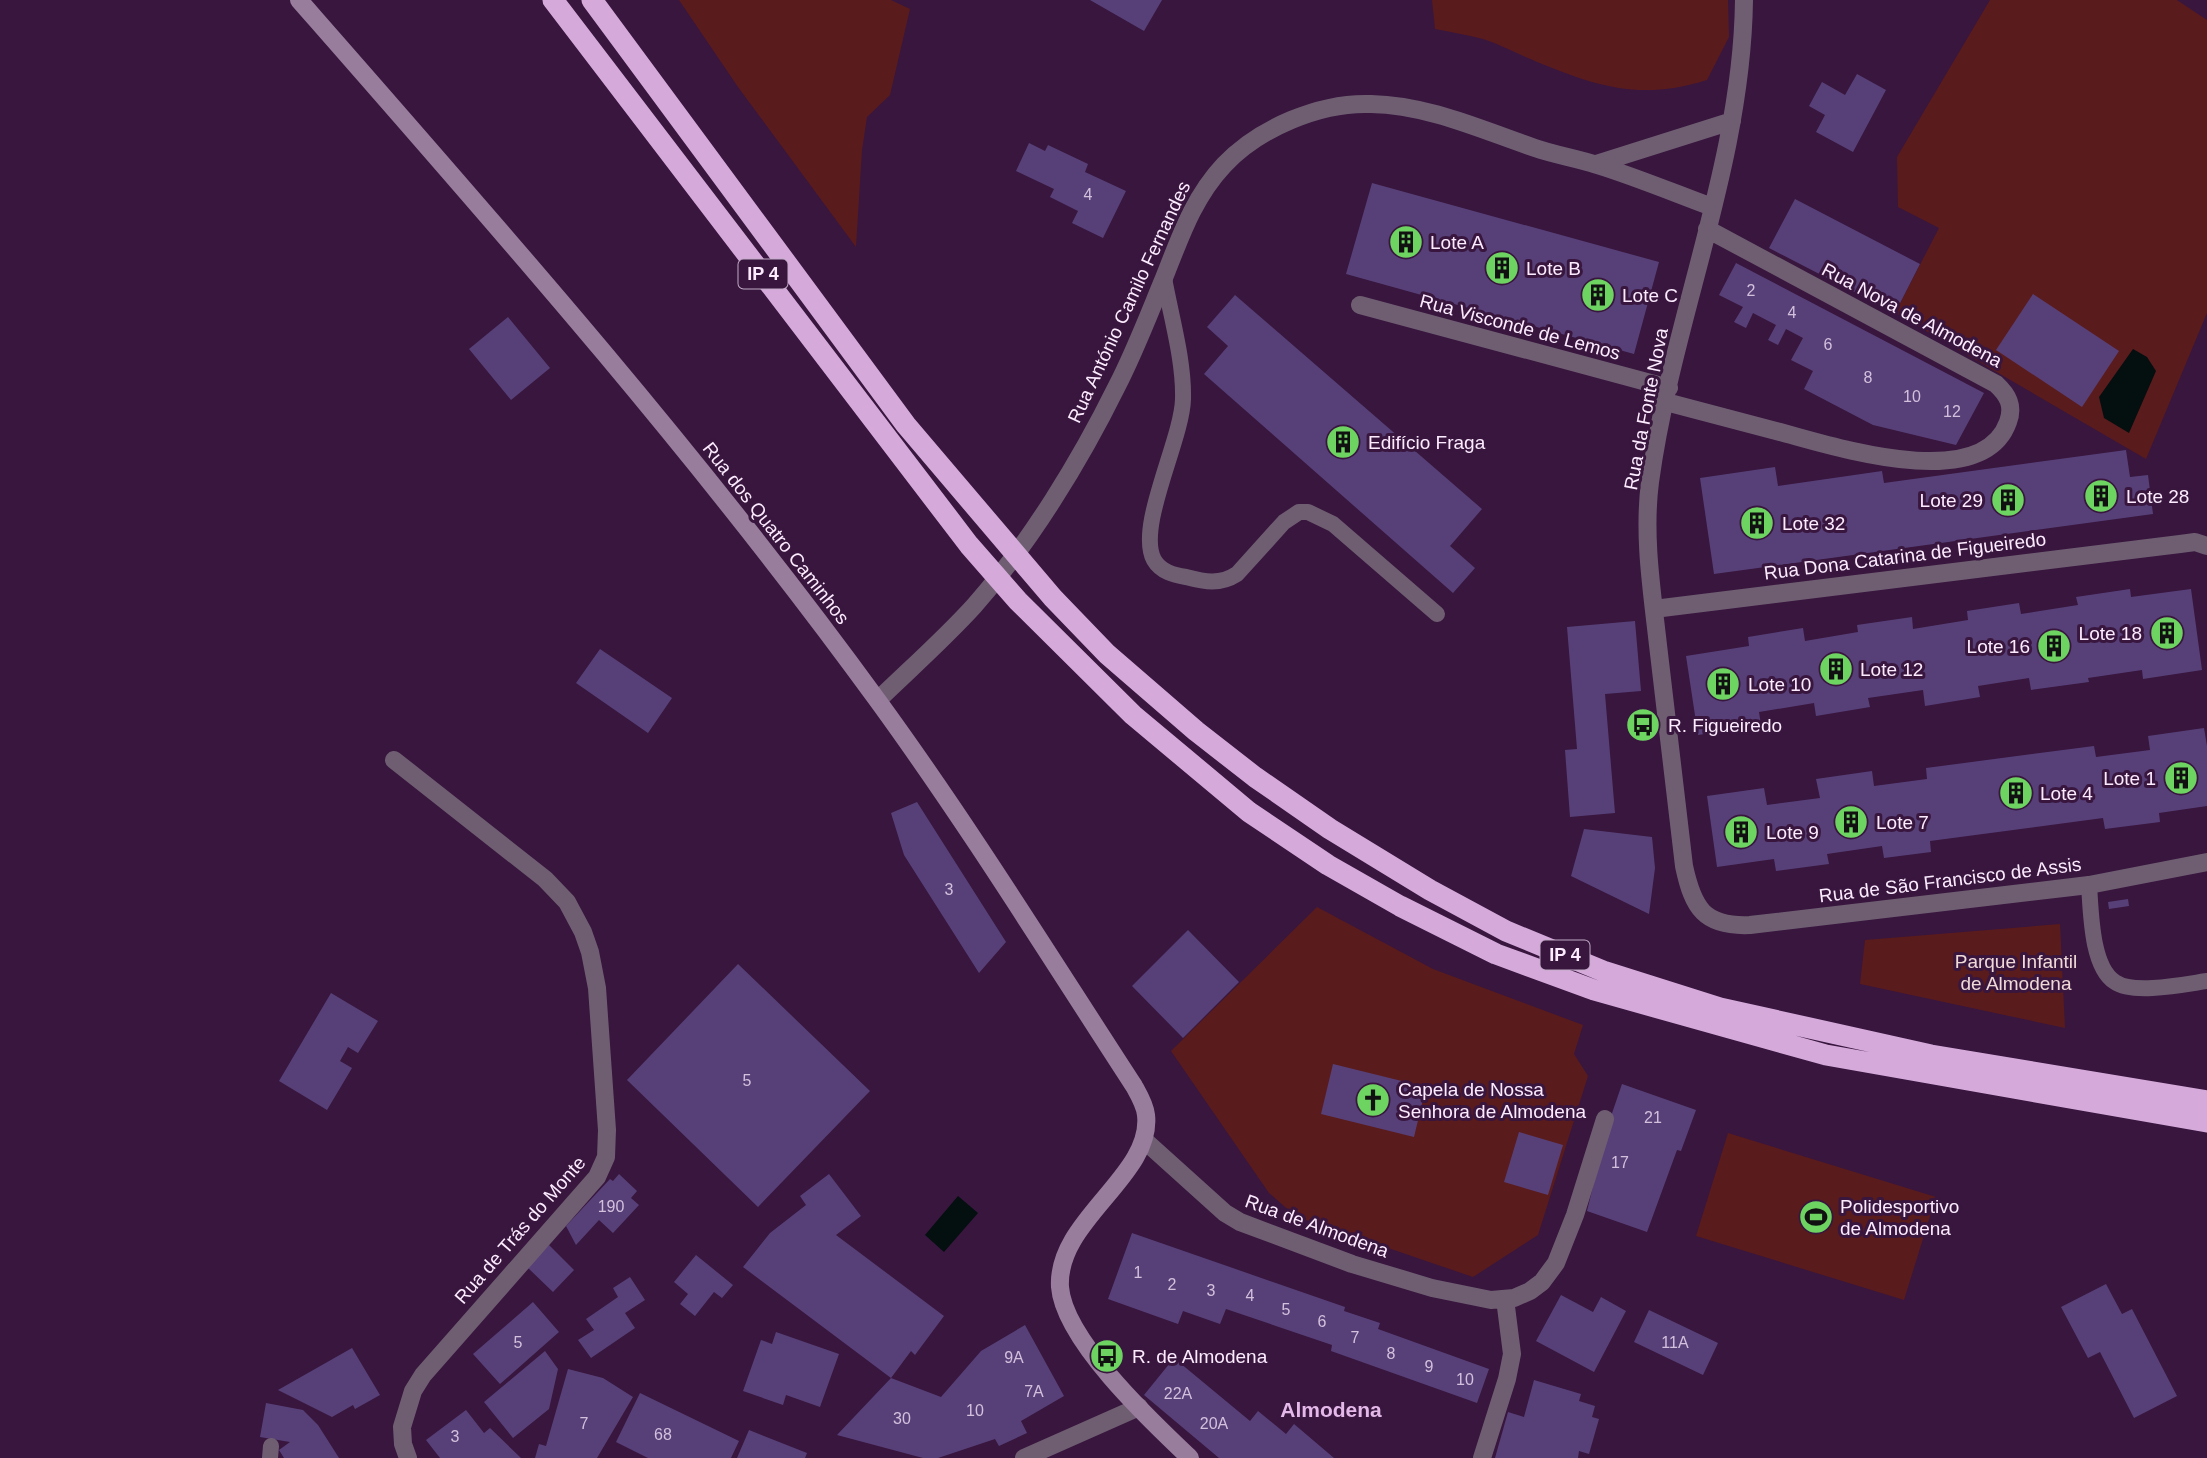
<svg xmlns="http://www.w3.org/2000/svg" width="2207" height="1458" viewBox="0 0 2207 1458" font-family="Arial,sans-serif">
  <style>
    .green { fill: #5a1b1d }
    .water { fill: #040f10 }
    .building { fill: #574078 }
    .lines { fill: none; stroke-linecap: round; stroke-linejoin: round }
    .lane { stroke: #6f5e72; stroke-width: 16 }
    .street { stroke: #6f5e72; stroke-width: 18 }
    .secondary { stroke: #987d9c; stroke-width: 18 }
    .highway { stroke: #d5aadb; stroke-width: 21 }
    .labels { text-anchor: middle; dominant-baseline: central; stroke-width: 6; stroke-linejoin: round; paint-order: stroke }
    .number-label { font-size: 16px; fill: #d3c0dd }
    .shield { fill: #38163e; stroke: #c1abc5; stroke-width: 2 }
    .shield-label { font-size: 18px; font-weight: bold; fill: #fcebff }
    .poi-label { font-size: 19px; fill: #fcebff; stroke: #38163e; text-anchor: start }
    .street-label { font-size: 19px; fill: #fcebff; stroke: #38163e }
    .park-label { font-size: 19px; fill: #f0dad8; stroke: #38163e }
    .neighbourhood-label { font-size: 21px; font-weight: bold; fill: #e4b9ea; stroke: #38163e }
  </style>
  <rect width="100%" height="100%" fill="#38163e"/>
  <path class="green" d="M679 0H891L910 9 890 95 867 117 862 150 856 247 738 87Z
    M1432 0H1728L1729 37 1707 80C1638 102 1592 85 1528 58 1514 52 1499 44 1483 39 1468 35 1451 32 1435 29Z
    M1990 0H2177L2207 20V313L2146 459 1895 313 1939 228 1898 207 1897 157Z
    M1317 907 1433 969 1583 1025 1574 1054 1588 1076 1538 1235 1473 1277 1306 1220 1292 1213 1269 1193 1171 1051Z
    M2060 924 2065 1028 1860 984 1865 940Z
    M1728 1133 1936 1197 1904 1300 1696 1236Z"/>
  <path class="water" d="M2133 349 2147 357 2156 371 2129 433 2104 418 2099 397Z
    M958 1196 978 1213 944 1252 925 1235Z"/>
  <path class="building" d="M1090 0H1162L1144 31Z
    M1857 74 1886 90 1853 152 1816 132 1825 115 1809 106 1822 82 1845 95Z
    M1029 143 1045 151 1048 145 1088 164 1085 172 1126 191 1103 238 1072 223 1078 211 1050 197 1054 189 1016 171Z
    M1372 183 1659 262 1634 354 1346 274Z
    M1795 199 1920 264 1895 313 1769 248Z
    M1736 263 1984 393 1956 445 1873 425 1804 389 1813 371 1791 360 1803 338 1786 329 1778 345 1768 340 1776 325 1753 313 1746 328 1734 322 1743 307 1719 295Z
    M2033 294 2119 351 2082 407 1996 350Z
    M1235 295 1482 509 1450 546 1475 568 1453 593 1204 374 1228 346 1207 327Z
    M508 317 550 368 511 400 469 349Z
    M2126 450 2130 477 2148 475 2153 514 1714 574 1700 478 1775 467 1778 486 1882 471 1884 483Z
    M2130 589 2131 597 2191 589 2202 670 2143 679 2142 670 2088 678 2089 682 2031 690 2029 678 1978 686 1980 697 1925 706 1923 690 1868 698 1870 707 1816 716 1814 703 1759 712 1761 725 1698 735 1686 656 1749 646 1748 637 1803 628 1805 641 1858 632 1857 625 1912 617 1913 629 1968 620 1967 611 2019 603 2021 614 2078 605 2076 597Z
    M1635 621 1641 691 1605 694 1615 813 1570 817 1565 750 1577 749 1567 627Z
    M600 649 672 698 648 733 576 683Z
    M2204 728 2207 746V806L2159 813 2160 822 2105 829 2103 818 1930 841 1931 852 1884 858 1882 846 1827 854 1829 864 1776 871 1774 859 1717 867 1707 796 1764 788 1767 805 1820 798 1816 779 1872 771 1874 786 1927 779 1926 768 2094 746 2096 757 2150 750 2148 736Z
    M917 802 1006 942 979 973 904 855 891 813Z
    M1584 829 1652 837 1655 868 1649 914 1571 876Z
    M2128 899 2129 906 2109 909 2108 902Z
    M1188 930 1239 982 1183 1038 1132 986Z
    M738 964 870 1091 758 1207 627 1080Z
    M331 993 378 1021 358 1053 348 1047 340 1061 352 1068 327 1110 279 1081Z
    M1333 1064 1426 1087 1414 1137 1321 1114Z
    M1622 1084 1696 1110 1681 1151 1677 1150 1647 1232 1587 1211 1608 1125Z
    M1519 1132 1563 1145 1548 1195 1504 1182Z
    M619 1174 637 1191 631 1198 639 1205 613 1233 599 1220 576 1245 566 1226 610 1179 613 1181Z
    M829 1174 861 1216 836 1235 944 1316 915 1355 911 1351 891 1378 743 1267 770 1233 806 1205 800 1196Z
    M1132 1233 1345 1307 1344 1311 1380 1323 1378 1329 1489 1369 1477 1403 1331 1351 1332 1345 1226 1309 1220 1324 1183 1311 1178 1324 1108 1299Z
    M549 1245 574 1270 553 1292 527 1267Z
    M696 1255 733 1285 722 1298 714 1292 695 1316 680 1304 688 1294 674 1282Z
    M630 1277 645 1300 625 1313 635 1328 591 1358 578 1340 594 1330 586 1319 618 1297 613 1288Z
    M2106 1284 2122 1314 2132 1309 2177 1396 2134 1418 2100 1352 2088 1358 2061 1307Z
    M1561 1295 1593 1312 1601 1297 1626 1311 1594 1372 1536 1341Z
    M533 1302 559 1332 500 1384 473 1354Z
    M1649 1310 1718 1343 1703 1375 1634 1342Z
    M1025 1325 1064 1396 1021 1421 1027 1433 999 1446 995 1439 938 1458H923L837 1435 891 1378 941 1397 981 1351Z
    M776 1332 839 1354 820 1407 786 1395 783 1405 743 1391 761 1340 772 1344Z
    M352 1348 380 1395 355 1409 353 1405 332 1417 278 1390Z
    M545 1351 558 1369 549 1409 513 1438 484 1402Z
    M1174 1358 1250 1421 1258 1411 1286 1434 1294 1424 1334 1458H1219L1144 1395Z
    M568 1369 603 1378 633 1397 597 1458H535L539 1444 546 1446Z
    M1534 1380 1581 1394 1579 1401 1595 1406 1592 1417 1599 1419 1589 1454 1579 1451 1578 1458H1495L1508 1412 1524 1417Z
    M640 1393 739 1441 731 1458H648L616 1442Z
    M266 1403 303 1410 318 1425 339 1458H284L279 1450 290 1442 260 1437Z
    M466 1410 484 1433 490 1428 521 1458H440L426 1440Z
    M749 1430 807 1453 805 1458H737Z"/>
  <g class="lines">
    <path class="lane" d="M1164 278C1171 317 1184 360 1183 399 1182 440 1136 527 1154 560 1161 572 1174 575 1186 577 1205 582 1220 585 1237 574L1284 522 1299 512H1308L1333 524 1437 614
      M2089 885C2091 911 2091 967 2115 982 2133 995 2186 984 2207 981
      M270 1458 271 1446"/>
    <path class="street" d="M1744 0C1742 165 1672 320 1650 482 1643 536 1652 591 1658 645 1667 719 1676 793 1684 866 1693 908 1704 927 1750 925L2089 885 2207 862
      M1596 164 1732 121
      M1360 305 1669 388
      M1666 402C1704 412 1742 422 1780 432 1833 446 1982 495 2008 422 2014 406 2008 395 1996 384L1707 229
      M1654 609 2180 544 2195 542 2207 546
      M878 700C910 669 944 639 974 606 1030 543 1080 461 1117 386 1135 351 1149 314 1164 278 1180 238 1193 198 1224 165 1259 128 1320 102 1371 104 1428 105 1482 130 1535 148 1555 155 1576 158 1597 165 1636 177 1674 193 1712 207
      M394 760 545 879 567 902 583 932 590 952 597 988 607 1130 606 1157 597 1177 423 1375 413 1391 402 1427 403 1444 408 1458
      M1144 1140 1225 1213 1240 1222 1352 1264 1432 1288 1491 1300 1514 1298 1530 1291 1542 1282 1556 1263 1575 1215 1605 1119
      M1024 1458 1139 1407
      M1482 1458 1507 1379 1512 1354 1505 1299"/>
    <path class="secondary" d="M299 0C499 228 700 456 878 701 969 826 1050 957 1134 1086 1139 1095 1145 1105 1146 1115 1153 1176 1056 1220 1060 1287 1064 1340 1152 1422 1190 1458"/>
    <path class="highway" d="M553 0 969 545 1018 601 1133 715 1249 812 1328 865 1400 906 1496 954 1594 990 1826 1055 2207 1122
      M592 0 906 425 1053 598 1107 654 1196 731 1255 777 1330 829 1430 890 1506 931 1603 971 1720 1008 1931 1055 2207 1101"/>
  </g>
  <defs>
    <g id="building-disc" transform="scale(1.75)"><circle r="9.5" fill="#6dd361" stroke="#38163e"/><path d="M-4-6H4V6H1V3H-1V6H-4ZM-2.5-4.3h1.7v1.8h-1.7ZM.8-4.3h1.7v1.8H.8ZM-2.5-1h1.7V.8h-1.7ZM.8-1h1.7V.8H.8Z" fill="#111"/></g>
    <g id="bus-disc" transform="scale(1.75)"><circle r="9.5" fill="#6dd361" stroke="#38163e"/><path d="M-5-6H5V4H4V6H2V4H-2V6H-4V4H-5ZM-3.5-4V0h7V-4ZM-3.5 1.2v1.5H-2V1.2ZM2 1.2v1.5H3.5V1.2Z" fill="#111"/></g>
    <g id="church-disc" transform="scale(1.75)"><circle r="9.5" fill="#6dd361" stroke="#38163e"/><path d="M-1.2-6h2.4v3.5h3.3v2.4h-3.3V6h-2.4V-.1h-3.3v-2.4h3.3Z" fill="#111"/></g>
    <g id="stadium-disc" transform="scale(1.75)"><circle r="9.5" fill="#6dd361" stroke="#38163e"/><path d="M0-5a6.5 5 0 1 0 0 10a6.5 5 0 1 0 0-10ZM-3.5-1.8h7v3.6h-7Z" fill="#111"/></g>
  </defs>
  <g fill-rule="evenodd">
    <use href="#building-disc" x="1406" y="242"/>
    <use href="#building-disc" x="1502" y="268"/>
    <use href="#building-disc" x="1598" y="295"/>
    <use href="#building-disc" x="1343" y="442"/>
    <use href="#building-disc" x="2101" y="496"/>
    <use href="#building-disc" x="2008" y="500"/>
    <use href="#building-disc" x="1757" y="523"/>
    <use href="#building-disc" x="2167" y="633"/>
    <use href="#building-disc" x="2054" y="646"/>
    <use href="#building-disc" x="1836" y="669"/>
    <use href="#building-disc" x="1723" y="684"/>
    <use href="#bus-disc" x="1643" y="725"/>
    <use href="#building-disc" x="2181" y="778"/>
    <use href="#building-disc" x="2016" y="793"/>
    <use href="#building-disc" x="1851" y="822"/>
    <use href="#building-disc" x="1741" y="832"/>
    <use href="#church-disc" x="1373" y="1100"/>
    <use href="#stadium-disc" x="1816" y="1217"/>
    <use href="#bus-disc" x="1107" y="1356"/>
  </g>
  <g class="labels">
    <g class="number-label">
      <text x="1088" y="194">4</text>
      <text x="1751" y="290">2</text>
      <text x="1792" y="312">4</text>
      <text x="1828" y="344">6</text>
      <text x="1868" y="377">8</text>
      <text x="1912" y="396">10</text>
      <text x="1952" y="411">12</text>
      <text x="949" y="889">3</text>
      <text x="747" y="1080">5</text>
      <text x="1653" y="1117">21</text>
      <text x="1620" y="1162">17</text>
      <text x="611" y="1206">190</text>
      <text x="1138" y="1272">1</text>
      <text x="1172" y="1284">2</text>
      <text x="1211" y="1290">3</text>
      <text x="1250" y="1295">4</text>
      <text x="1286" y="1309">5</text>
      <text x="1322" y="1321">6</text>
      <text x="1355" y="1337">7</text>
      <text x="518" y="1342">5</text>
      <text x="1675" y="1342">11A</text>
      <text x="1391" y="1353">8</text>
      <text x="1014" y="1357">9A</text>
      <text x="1429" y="1366">9</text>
      <text x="1465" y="1379">10</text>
      <text x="1034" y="1391">7A</text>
      <text x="1178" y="1393">22A</text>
      <text x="975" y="1410">10</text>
      <text x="902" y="1418">30</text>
      <text x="584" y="1423">7</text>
      <text x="1214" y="1423">20A</text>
      <text x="663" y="1434">68</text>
      <text x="455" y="1436">3</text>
    </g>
    <g class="shield">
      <rect x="738.5" y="259.5" width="49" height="29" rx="5"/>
      <rect x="1540.5" y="940.5" width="49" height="29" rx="5"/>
    </g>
    <g class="shield-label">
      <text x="763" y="274">IP 4</text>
      <text x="1565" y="955">IP 4</text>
    </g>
    <g class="poi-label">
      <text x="1430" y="242">Lote A</text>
      <text x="1526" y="268">Lote B</text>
      <text x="1622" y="295">Lote C</text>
      <text x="1368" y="442">Edifício Fraga</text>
      <text x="2126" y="496">Lote 28</text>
      <text x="1983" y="500" text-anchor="end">Lote 29</text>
      <text x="1782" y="523">Lote 32</text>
      <text x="2142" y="633" text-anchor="end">Lote 18</text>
      <text x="2030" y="646" text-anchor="end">Lote 16</text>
      <text x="1860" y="669">Lote 12</text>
      <text x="1748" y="684">Lote 10</text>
      <text x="1668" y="725">R. Figueiredo</text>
      <text x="2156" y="778" text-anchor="end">Lote 1</text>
      <text x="2040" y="793">Lote 4</text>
      <text x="1876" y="822">Lote 7</text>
      <text x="1766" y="832">Lote 9</text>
      <text x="1398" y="1089">Capela de Nossa<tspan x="1398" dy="22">Senhora de Almodena</tspan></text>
      <text x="1840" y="1206">Polidesportivo<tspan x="1840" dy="22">de Almodena</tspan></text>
      <text x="1132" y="1356">R. de Almodena</text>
    </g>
    <g class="street-label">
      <text transform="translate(1129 302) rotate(-65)">Rua António Camilo Fernandes</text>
      <text transform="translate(1912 315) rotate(28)">Rua Nova de Almodena</text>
      <text transform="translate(1520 327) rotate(15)">Rua Visconde de Lemos</text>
      <text transform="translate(1646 409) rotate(-79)">Rua da Fonte Nova</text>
      <text transform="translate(776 533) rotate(52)">Rua dos Quatro Caminhos</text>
      <text transform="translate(1905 556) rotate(-7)">Rua Dona Catarina de Figueiredo</text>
      <text transform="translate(1950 880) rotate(-7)">Rua de São Francisco de Assis</text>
      <text transform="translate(1317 1226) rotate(20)">Rua de Almodena</text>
      <text transform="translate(520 1230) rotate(-49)">Rua de Trás do Monte</text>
    </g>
    <g class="park-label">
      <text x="2016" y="961">Parque Infantil<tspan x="2016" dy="22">de Almodena</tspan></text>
    </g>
    <g class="neighbourhood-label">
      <text x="1331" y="1409">Almodena</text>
    </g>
  </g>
</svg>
